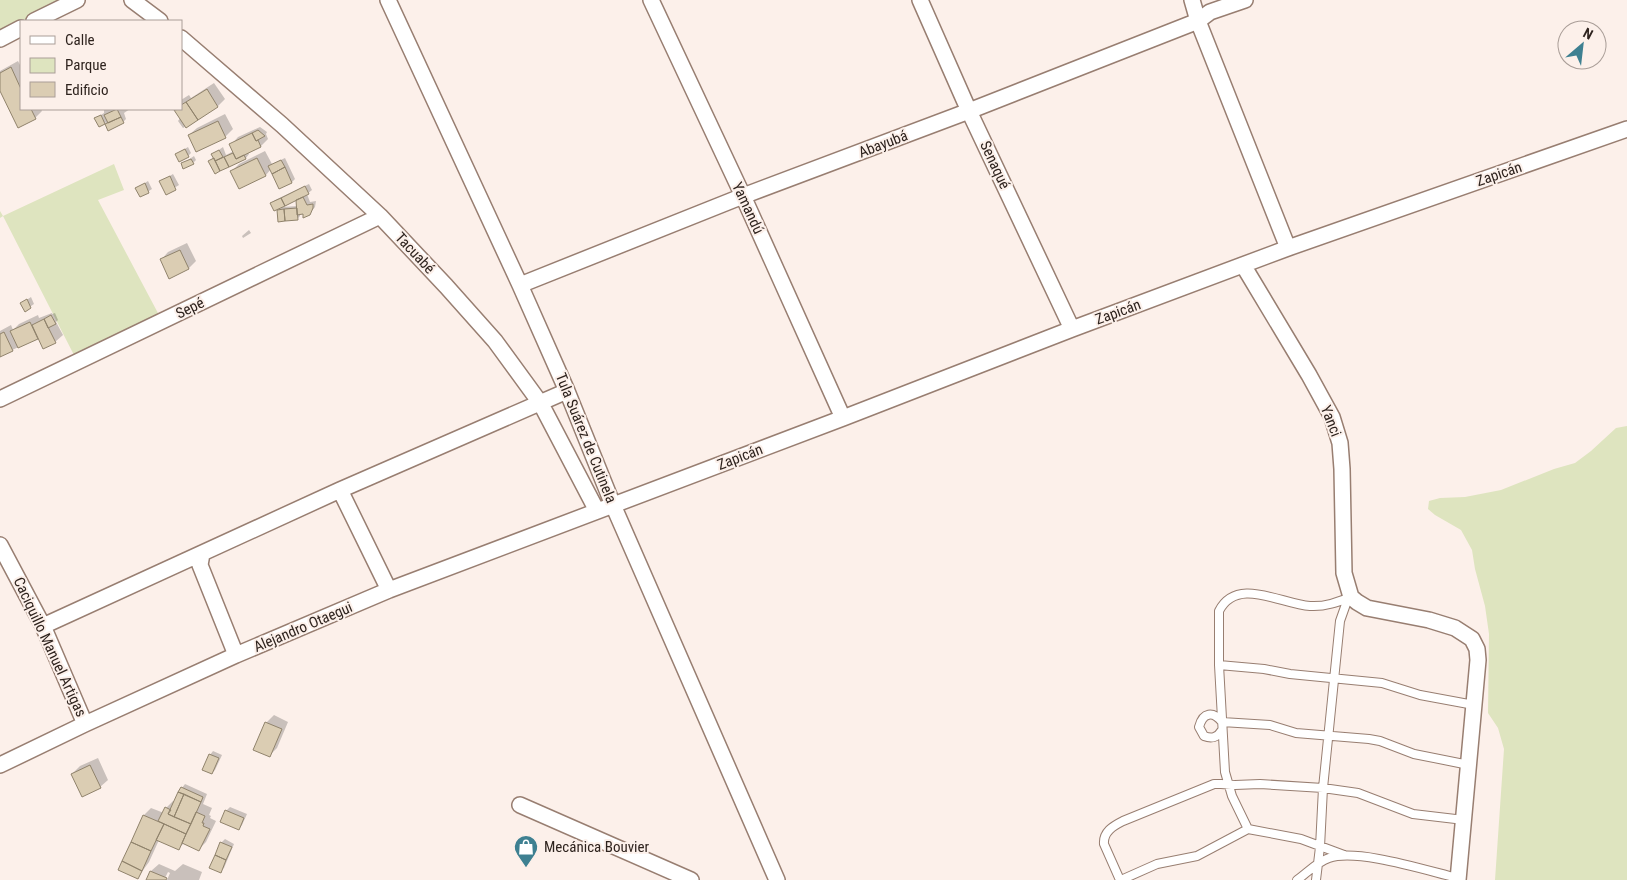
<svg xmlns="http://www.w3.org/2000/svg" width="1627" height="880" viewBox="0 0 1627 880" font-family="'Roboto Condensed',sans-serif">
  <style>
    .green { fill: #dee4bf }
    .shadow { fill: #0003 }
    .building { fill: #dbcdb3; stroke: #90836c }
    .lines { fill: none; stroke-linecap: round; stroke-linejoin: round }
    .service-casing { stroke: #987e71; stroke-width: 10 }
    .minor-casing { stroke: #987e71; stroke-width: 18 }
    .service { stroke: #fff; stroke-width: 8 }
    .minor { stroke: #fff; stroke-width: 15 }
    .labels { text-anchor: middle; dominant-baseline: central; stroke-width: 4; stroke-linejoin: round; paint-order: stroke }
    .street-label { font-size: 15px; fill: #2e231e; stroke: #fcf0ea }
    .poi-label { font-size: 15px; fill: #2e231e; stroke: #fcf0ea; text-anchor: start }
  </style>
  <rect width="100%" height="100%" fill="#fcf0ea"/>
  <path class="green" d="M0 0H64L0 32Z
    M114 164 124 190 98 200 159 315 75 357 3 216 0 218V211L3 216Z
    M1627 426V880H1495L1504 749 1498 728 1488 713 1489 634 1485 606 1475 569 1472 550 1461 530 1435 515 1428 509 1429 501 1440 498 1465 497 1501 490 1554 469 1575 463 1591 451 1616 428Z"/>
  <path class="shadow" d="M18 61 21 67V109H41L42 111 35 118 18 126 0 88V71Z
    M214 83 225 99 218 106 183 128 178 121 181 117 176 110 181 109V100L189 95 191 98Z
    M104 109H130L124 113 126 119 123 122 109 129 105 122 100 125 96 118 104 113Z
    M225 114 233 129 225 137 189 135 197 128Z
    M260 127 267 132 266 134 268 139 261 146 248 152 249 154 246 158 215 172 210 161 214 157 213 154 223 147 226 155 234 151 231 145 238 137Z
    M188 147 191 153 188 156 176 154Z
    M265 151 272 164 285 158 295 179 292 182 280 187 271 169 266 175 240 187 232 171 239 164Z
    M194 156 196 160 193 163 182 164Z
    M173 174 179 185 166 193 161 181Z
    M148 181 152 189 141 196 137 188Z
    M309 184 312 190 307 194 310 202 316 201 315 207 309 214 300 213V216L297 219 278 210 282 207 298 206 297 198 271 203 275 200Z
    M249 230 251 233 243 238 242 236Z
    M187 243 196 261 189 268 161 260 168 252Z
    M31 297 34 304 25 310 22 303Z
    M52 313V314L55 313 58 320 56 322 63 335 55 342 39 337 0 356V331L11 325 13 330 19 324 38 315 39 318Z
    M274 715 288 722 277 748 269 756 266 723Z
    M213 751 222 755 215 770 212 773 210 755Z
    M98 758 108 780 100 787 72 774 80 766Z
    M185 784 207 794 203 804 212 808 209 815 211 816 210 818 216 821 206 842 199 849 184 843 178 849 159 840 149 862 138 877 120 869 144 815 151 808 164 813 166 808 173 801 176 802 182 788Z
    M230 807 247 814 242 825 239 829 226 811Z
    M225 839 234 844 224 868 220 871 221 843Z
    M159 864 175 871 183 864 202 872 199 880H167L170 873 168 872 164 880H147L151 871Z"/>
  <path class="building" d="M11 67 21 89V109H31L36 119 18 128 0 91V73Z
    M207 89 218 107 198 120 186 102Z
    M186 102 198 120 186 128 174 110 181 109V105Z
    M117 109 121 117 108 123 104 115Z
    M101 115 105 124 99 127 94 118Z
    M121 117 124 123 108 131 105 124Z
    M218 121 226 138 196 152 188 135Z
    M258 130 265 136 256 141 252 133Z
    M252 133 256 141 258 140 261 147 236 159 229 144Z
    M185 149 189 157 179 162 175 154Z
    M219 150 223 157 215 161 211 154Z
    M233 153 236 159 244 155 246 159 229 167 224 157Z
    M224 157 229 167 220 171 215 161Z
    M214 158 220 171 215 174 208 161Z
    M257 158 266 176 239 189 230 171Z
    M191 159 194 164 183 169 181 163Z
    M281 160 285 167 272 174 268 166Z
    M285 167 292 183 279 189 272 174Z
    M170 176 176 190 166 195 159 181Z
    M145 183 149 193 140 197 135 188Z
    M305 186 309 194 285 206 281 198Z
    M303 197 307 205 313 204V208L310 215 303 218V214L297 215 296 200Z
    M281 198 285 206 274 211 270 203Z
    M297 208 298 220 285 221 284 209Z
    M284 209 285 221 278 222 277 210Z
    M180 250 189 269 169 279 160 259Z
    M27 299 31 308 25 312 20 303Z
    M51 315 56 324 48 328 44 319Z
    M44 319 56 343 43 349 32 325Z
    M30 322 38 339 18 348 10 331Z
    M4 332 13 351 0 357V334Z
    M265 722 282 729 270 757 253 750Z
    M209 754 219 758 212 774 202 770Z
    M90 765 101 788 82 797 71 774Z
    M181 787 203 797 201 802 178 792Z
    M178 792 184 794 174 817 168 814Z
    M184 794 201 802 191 824 174 817Z
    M165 807 171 810 168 814 191 824 186 834 158 821Z
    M225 810 244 818 239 830 220 822Z
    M196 812 205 816 202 823H204L203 826 210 829 199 851 182 843Z
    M143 815 164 824 151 851 131 842Z
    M164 824 186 834 179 850 156 840Z
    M131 842 151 851 142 871 122 861Z
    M220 842 232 847 226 860 215 855Z
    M215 855 226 860 221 873 209 868Z
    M122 861 142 871 138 879 118 870Z
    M150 871 167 878 166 880H146Z"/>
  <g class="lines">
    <g class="service-casing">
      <path id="service" d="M1219 665 1264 669 1290 674 1382 683 1420 695 1474 705
        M1222 730C1217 738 1212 739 1204 736L1199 727C1203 712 1213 711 1222 722L1270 725 1296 733 1369 739 1380 741 1414 754 1469 765
        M1344 855 1301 839 1248 829 1232 796 1225 772 1219 665V611C1237 576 1281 604 1310 606 1325 607 1338 602 1351 597
        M1120 880 1104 844C1103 832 1113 826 1123 821L1214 784H1221L1235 785 1260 784 1323 788 1358 793 1413 814 1464 820
        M1121 880 1157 864 1197 856 1248 829
        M1297 880C1307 873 1317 862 1329 858 1357 848 1428 871 1458 878
        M1316 880 1320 847 1323 788 1340 621 1346 604 1351 597"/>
    </g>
    <g class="minor-casing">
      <path id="minor" d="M132 0 160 21
        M388 0 520 285 567 391 613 505 777 880
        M651 0 743 196 843 418
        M920 0 969 111 1072 329
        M1192 0 1198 21 1288 248
        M34 21 77 0
        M181 38 282 125 380 216 446 286 495 341 541 404 597 511
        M0 39 21 28
        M1243 265 1309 375 1332 417 1340 443 1342 469 1344 573 1351 597 1357 602 1367 608 1429 620 1455 628 1472 639 1477 649 1478 660 1458 880
        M520 285 743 196 969 111 1198 21 1210 12 1245 0
        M0 399 380 216
        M340 490 389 590
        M0 545 43 626 85 724
        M202 554 200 565 236 655
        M43 626 340 490 567 391
        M0 765 85 724 236 655 389 590 843 418 1072 329 1288 248 1627 129
        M520 805 691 880"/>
    </g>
    <use href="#service" class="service"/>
    <use href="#minor" class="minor"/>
  </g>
  <defs>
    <g id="shop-pin" transform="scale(1.25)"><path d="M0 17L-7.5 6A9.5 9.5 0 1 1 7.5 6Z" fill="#3e8091" stroke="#fcf0ea"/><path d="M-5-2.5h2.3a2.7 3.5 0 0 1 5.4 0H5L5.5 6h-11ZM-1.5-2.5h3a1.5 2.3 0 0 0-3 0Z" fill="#fff"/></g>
  </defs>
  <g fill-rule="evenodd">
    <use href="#shop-pin" x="526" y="847"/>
  </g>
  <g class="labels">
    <g class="street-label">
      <text transform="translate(883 144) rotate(-21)">Abayubá</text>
      <text transform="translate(995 165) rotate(65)">Senaqué</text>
      <text transform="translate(1499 174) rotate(-19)">Zapicán</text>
      <text transform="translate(748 208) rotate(65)">Yamandú</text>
      <text transform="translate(415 253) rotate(47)">Tacuabé</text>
      <text transform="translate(190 308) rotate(-26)">Sepé</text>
      <text transform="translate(1118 312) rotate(-20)">Zapicán</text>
      <text transform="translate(1331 421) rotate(69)">Yanci</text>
      <text transform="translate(586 438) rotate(68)">Tula Suárez de Cutinela</text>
      <text transform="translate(740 457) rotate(-21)">Zapicán</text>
      <text transform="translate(303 627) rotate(-23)">Alejandro Otaegui</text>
      <text transform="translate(50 647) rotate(65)">Caciquillo Manuel Artigas</text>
    </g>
    <g class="poi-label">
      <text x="544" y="847">Mecánica Bouvier</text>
    </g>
  </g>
  <rect x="20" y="20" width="162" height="90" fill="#fcf0ea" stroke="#aa9e98"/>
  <rect x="30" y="36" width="25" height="8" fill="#ffffff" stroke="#aa9e98"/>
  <text x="65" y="45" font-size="15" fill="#2e231e">Calle</text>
  <rect x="30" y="58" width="25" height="15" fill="#dee4bf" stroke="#aa9e98"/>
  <text x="65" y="70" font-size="15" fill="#2e231e">Parque</text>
  <rect x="30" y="82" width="25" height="15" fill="#dbcdb3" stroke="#aa9e98"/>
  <text x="65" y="95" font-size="15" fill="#2e231e">Edificio</text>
  <g transform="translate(1582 45) rotate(28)"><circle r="24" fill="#fcf0ea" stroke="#aa9e98"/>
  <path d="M0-4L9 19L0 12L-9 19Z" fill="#3e8091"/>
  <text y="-8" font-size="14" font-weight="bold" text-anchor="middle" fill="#2e231e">N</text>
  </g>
</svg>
